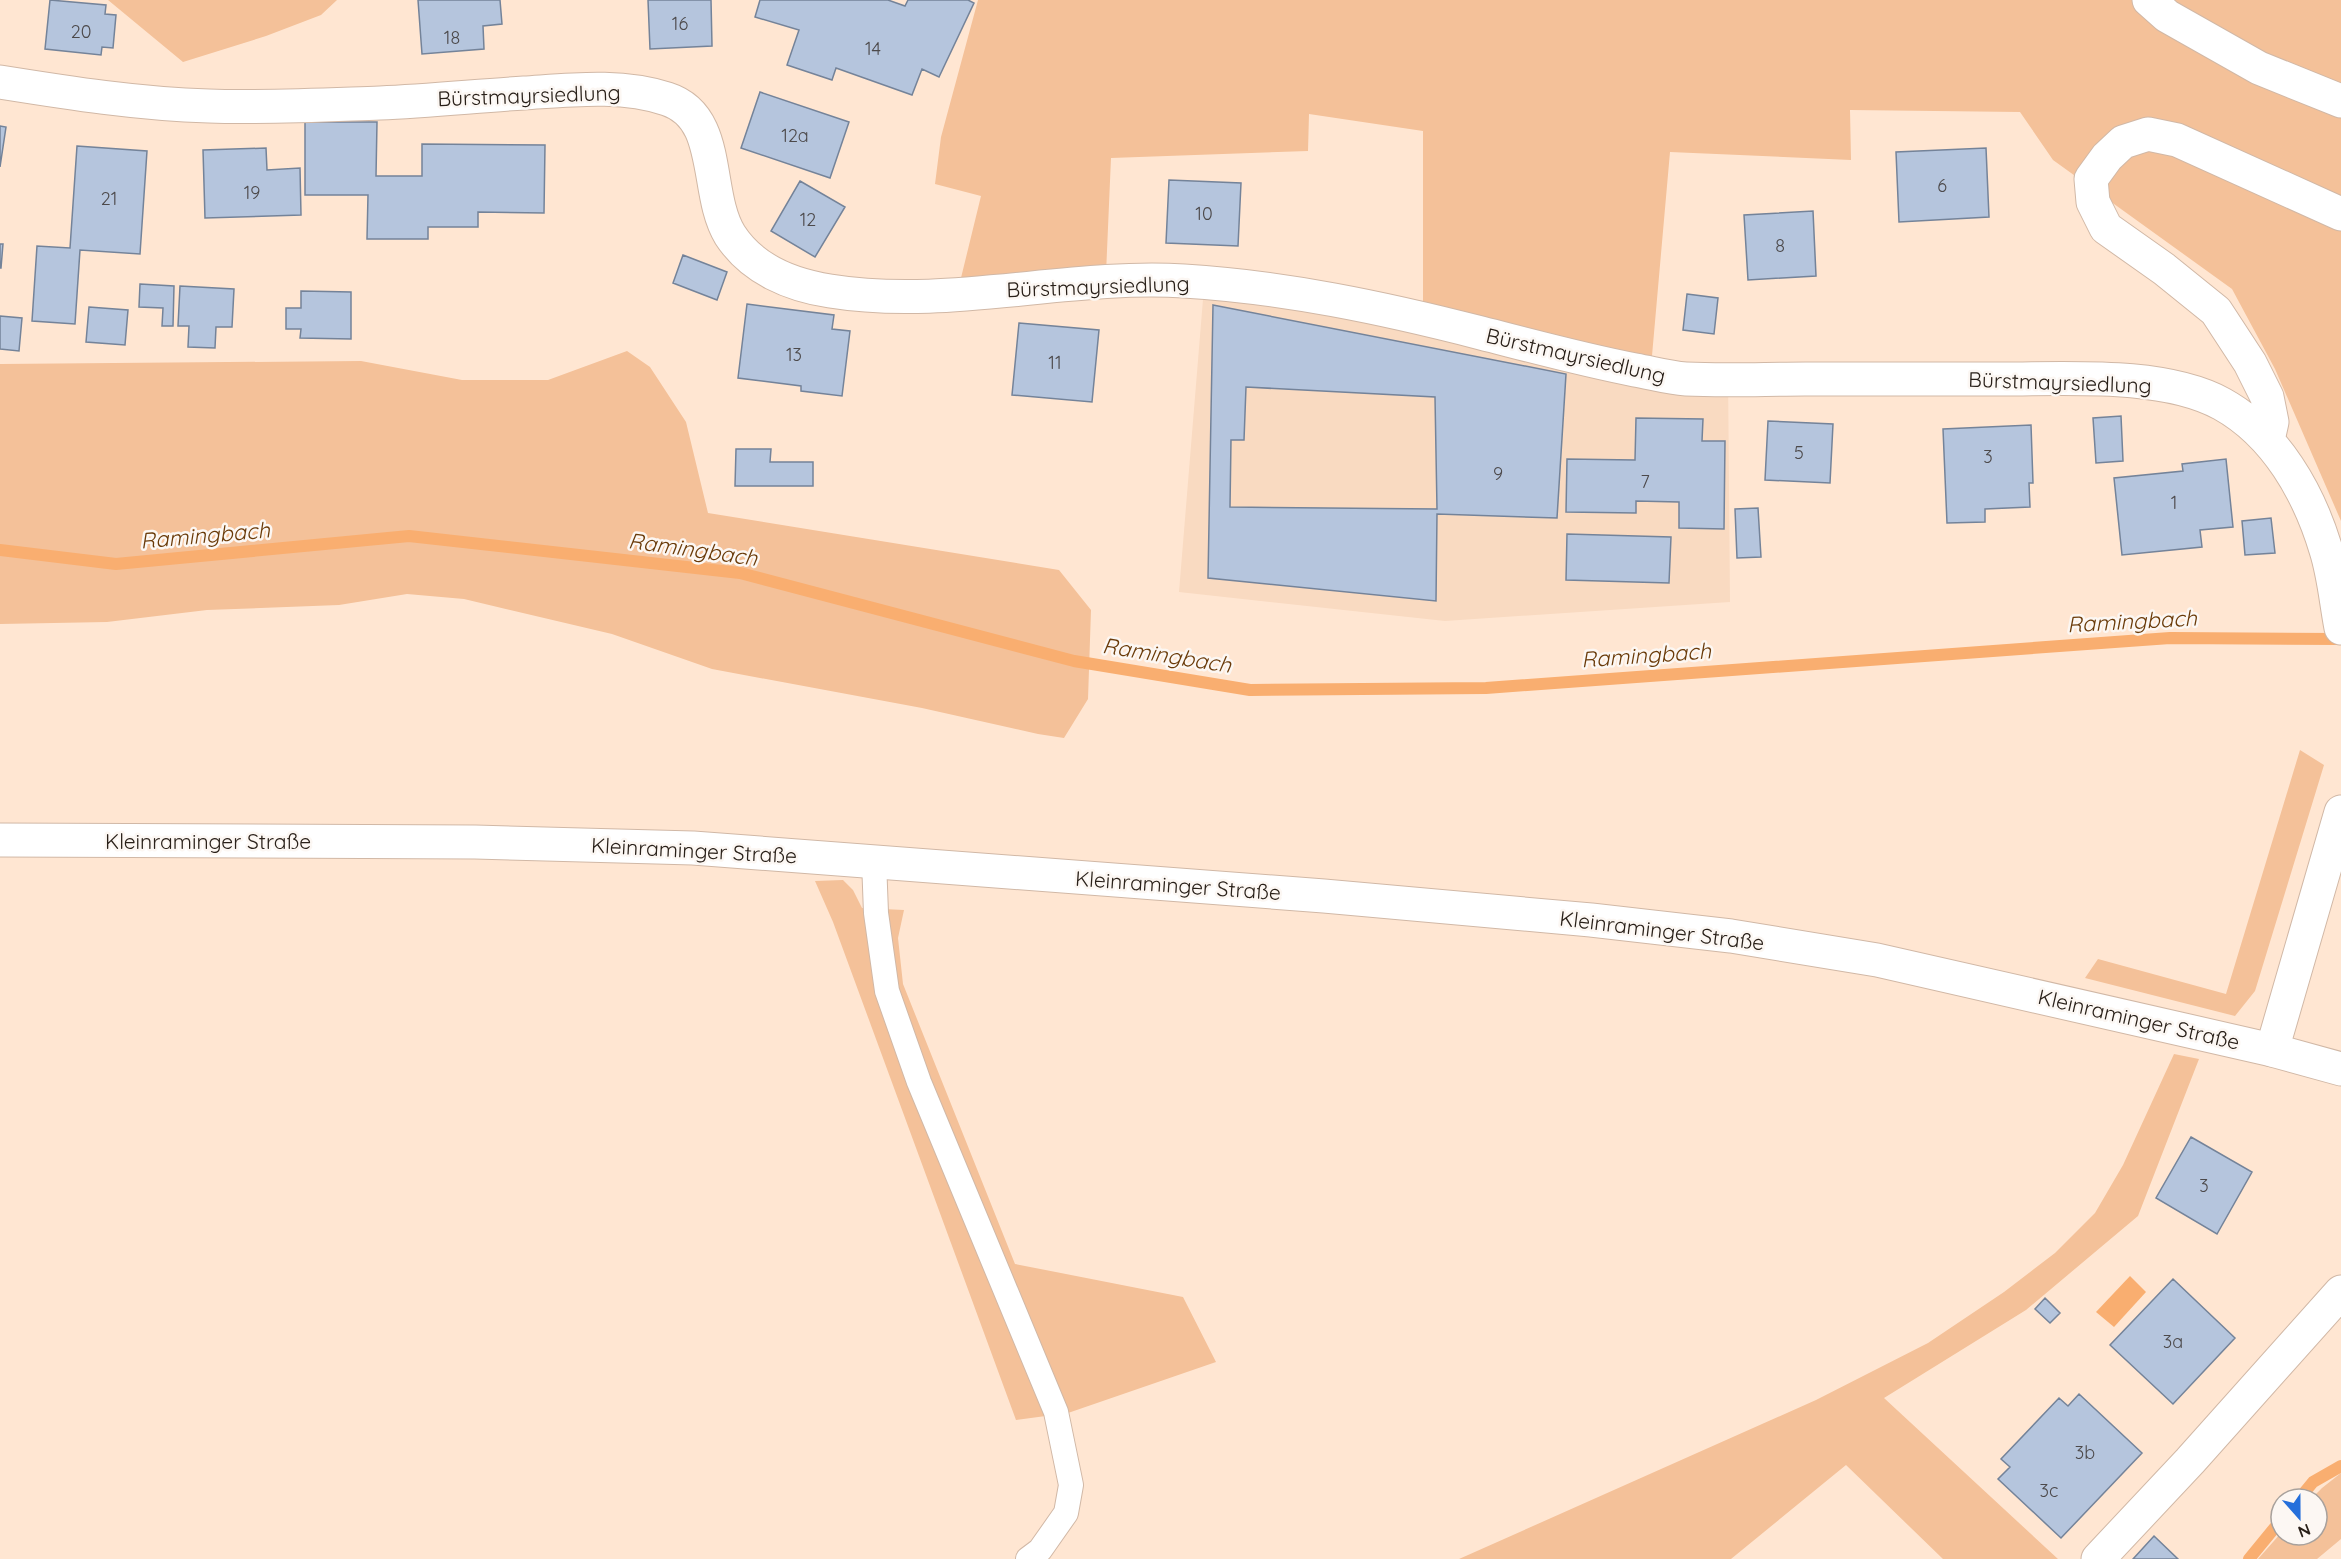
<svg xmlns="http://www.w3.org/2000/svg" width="2341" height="1559" viewBox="0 0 2341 1559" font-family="Quicksand,sans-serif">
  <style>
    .built { fill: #f9dac1 }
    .green { fill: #f4c199 }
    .water { fill: #f9ae70 }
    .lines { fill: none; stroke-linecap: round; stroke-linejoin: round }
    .stream { stroke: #f9ae70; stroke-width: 12 }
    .building { fill: #b5c5dd; stroke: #748399; stroke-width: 1.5; fill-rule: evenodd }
    .service-casing { stroke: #d1b8a6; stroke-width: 26 }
    .minor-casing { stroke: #d1b8a6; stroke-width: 35 }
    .secondary-casing { stroke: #d1b8a6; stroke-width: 35 }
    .service { stroke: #fff; stroke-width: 24 }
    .minor { stroke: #fff; stroke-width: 33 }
    .secondary { stroke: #fff; stroke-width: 33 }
    .labels { text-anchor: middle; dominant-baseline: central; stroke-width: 5; stroke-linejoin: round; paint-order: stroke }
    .number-label { font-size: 18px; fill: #4c494a }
    .street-label { font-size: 21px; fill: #292019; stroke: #fcf7f3 }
    .water-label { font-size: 22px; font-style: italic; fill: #6a3a08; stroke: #fcf7f3 }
  </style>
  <rect width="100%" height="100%" fill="#ffe6d2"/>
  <path class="built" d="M1205 275 1541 342 1728 370 1730 602 1445 621 1179 592Z"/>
  <path class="green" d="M108 0H337L321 15 266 36 183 62Z
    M978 0H2341V521L2275 369 2232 289 2053 160 2020 112 1850 110 1851 160 1670 152 1651 367 1423 308V131L1309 114 1308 151 1111 158 1106 274 960 282 981 196 935 184 941 137Z
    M627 351 650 367 686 422 708 513 1059 570 1091 610 1088 699 1064 738 1038 734 922 708 712 669 612 634 464 599 407 594 339 605 207 610 107 622 0 624V364L361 361 462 380H548Z
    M2300 750 2324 765 2255 991 2235 1016 2085 978 2098 959 2226 994Z
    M843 880 853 890 862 908 904 910 898 938 903 984 1015 1264 1183 1297 1216 1362 1068 1413 1016 1420 833 922 815 881Z
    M2174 1054 2199 1059 2138 1216 2026 1310 1884 1398 2058 1559H1943L1846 1465 1731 1559H1459L1816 1400 1928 1343 2004 1292 2055 1253 2095 1213 2123 1165Z
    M2341 1473V1539L2317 1559H2258L2281 1533V1535H2317V1499H2311L2322 1488Z"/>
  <path class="water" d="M2130 1276 2146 1292 2114 1327 2096 1312Z"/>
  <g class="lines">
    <path class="stream" d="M0 550 116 564 409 536 740 573 1074 661 1250 690 1486 688 2170 638 2341 639
      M2299 1499 2313 1482 2341 1466
      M2249 1559 2281 1520"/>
  </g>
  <path class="building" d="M50 0 106 5 105 14 116 15 113 48 102 47 101 55 45 49Z
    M418 0H500L502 24 483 26 484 49 422 54Z
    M648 0H711L712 46 650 49Z
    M760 0H888L905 6 908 0H968L974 3 939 77 922 69 912 95 836 68 832 80 787 65 799 30 755 17Z
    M760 92 849 122 830 178 741 148Z
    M305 122H377L376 176H422V144L545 145 544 213 478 212V227H428V239H367L368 195H305Z
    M0 126 6 127 0 167Z
    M77 146 147 151 140 254 80 250 75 324 32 321 37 246 70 248Z
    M266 148 267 170 300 168 301 215 205 218 203 150Z
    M1986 148 1989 217 1899 222 1896 152Z
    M1169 180 1241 183 1238 246 1166 243Z
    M800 181 845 207 815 257 771 231Z
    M1813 211 1816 276 1748 280 1744 215Z
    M0 244H3L1 268H0Z
    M683 255 727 272 717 300 673 283Z
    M140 284 174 286 173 326H162L163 308 139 307Z
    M180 286 234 289 232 327H216L215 348 188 347 189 326H178Z
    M301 291 351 292V339L300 338 301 329H286V308H301Z
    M1687 294 1718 298 1714 334 1683 330Z
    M747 304 834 315 832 329 850 331 842 396 801 391V386L738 378Z
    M1213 305 1566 374 1557 518 1437 514 1436 601 1208 578ZM1246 387 1435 397 1437 509 1230 507 1231 440H1244Z
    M89 307 128 310 125 345 86 342Z
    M0 316 22 318 19 351 0 349Z
    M1019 323 1099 330 1092 402 1012 395Z
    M2121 416 2123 461 2096 463 2093 418Z
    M1636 418 1703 419 1702 441H1725L1724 529 1679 528V502L1636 501V513L1566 512 1567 459 1635 460Z
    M1768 421 1833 424 1830 483 1765 480Z
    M2031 425 2033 483H2029L2030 507 1985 509V522L1947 523 1943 429Z
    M736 449H771L770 462H813V486H735Z
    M2226 459 2233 527 2200 530 2202 547 2122 555 2114 478 2183 471 2182 464Z
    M1758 508 1761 557 1737 558 1735 509Z
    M2271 518 2275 553 2245 555 2242 521Z
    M1567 534 1671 537 1669 583 1566 580Z
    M2191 1137 2252 1172 2217 1234 2156 1198Z
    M2173 1279 2235 1338 2173 1404 2110 1345Z
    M2045 1298 2060 1313 2050 1323 2035 1309Z
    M2079 1394 2142 1453 2061 1538 1998 1479 2010 1467 2001 1459 2059 1398 2068 1406Z
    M2154 1536 2178 1559H2133Z"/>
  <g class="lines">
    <g class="service-casing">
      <path id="service" d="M874 861 876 913 887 991 919 1082 1056 1412 1071 1485 1066 1513 1040 1550 1028 1559"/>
    </g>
    <g class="minor-casing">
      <path id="minor" d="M2149 0 2167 16 2259 68 2341 101
        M0 82C69 93 139 104 209 106 265 108 323 105 380 103 428 101 476 96 524 93 571 90 621 84 667 99 723 117 704 193 730 235 752 269 791 285 830 291 947 310 1066 274 1184 281 1284 287 1384 308 1481 333 1532 346 1583 360 1635 370 1652 373 1669 378 1686 379 1726 381 1765 379 1805 379 1871 379 1936 379 2002 379 2067 379 2164 372 2222 404 2276 434 2309 493 2326 550 2334 575 2336 602 2341 628
        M2268 440 2272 422 2267 397 2250 363 2216 311 2164 269 2106 228 2093 202 2091 179 2107 157 2123 142 2148 134 2177 140 2341 214
        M2272 1050 2341 812
        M2098 1559 2190 1461 2341 1292"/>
    </g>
    <g class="secondary-casing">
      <path id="secondary" d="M0 840 475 842 693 848 1324 896 1591 920 1731 936 1877 960 2272 1050 2341 1069"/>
    </g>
    <use href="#service" class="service"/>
    <use href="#minor" class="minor"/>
    <use href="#secondary" class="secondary"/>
  </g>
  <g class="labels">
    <g class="number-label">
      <text x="680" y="23">16</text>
      <text x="81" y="31">20</text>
      <text x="452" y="37">18</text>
      <text x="873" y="48">14</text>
      <text x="795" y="135">12a</text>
      <text x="1942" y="185">6</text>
      <text x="252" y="192">19</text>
      <text x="109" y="198">21</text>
      <text x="1204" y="213">10</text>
      <text x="808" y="219">12</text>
      <text x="1780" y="245">8</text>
      <text x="794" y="354">13</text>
      <text x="1055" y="362">11</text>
      <text x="1799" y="452">5</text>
      <text x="1988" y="456">3</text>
      <text x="1498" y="473">9</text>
      <text x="1645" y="481">7</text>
      <text x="2174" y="502">1</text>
      <text x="2204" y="1185">3</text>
      <text x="2173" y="1341">3a</text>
      <text x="2085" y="1452">3b</text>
      <text x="2049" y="1490">3c</text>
    </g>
    <g class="street-label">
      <text transform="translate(529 95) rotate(-2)">Bürstmayrsiedlung</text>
      <text transform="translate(1098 286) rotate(-2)">Bürstmayrsiedlung</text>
      <text transform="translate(1576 355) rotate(13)">Bürstmayrsiedlung</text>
      <text transform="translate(2060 382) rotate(2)">Bürstmayrsiedlung</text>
      <text x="208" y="841">Kleinraminger Straße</text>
      <text transform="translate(694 850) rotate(3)">Kleinraminger Straße</text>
      <text transform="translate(1178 885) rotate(4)">Kleinraminger Straße</text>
      <text transform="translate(1662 930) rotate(7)">Kleinraminger Straße</text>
      <text transform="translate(2139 1019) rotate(13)">Kleinraminger Straße</text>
    </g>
    <g class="water-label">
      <text transform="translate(205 535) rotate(-5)">Ramingbach</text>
      <text transform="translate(693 549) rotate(8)">Ramingbach</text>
      <text transform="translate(2132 621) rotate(-3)">Ramingbach</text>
      <text transform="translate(1167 655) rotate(9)">Ramingbach</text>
      <text transform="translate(1646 655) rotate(-4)">Ramingbach</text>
    </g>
  </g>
  <g transform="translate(2299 1517) rotate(159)"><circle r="28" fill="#fcf7f3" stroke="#a8a19c" stroke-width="1.5"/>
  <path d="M0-4.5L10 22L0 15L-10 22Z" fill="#256fdb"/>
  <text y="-9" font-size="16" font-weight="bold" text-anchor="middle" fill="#292019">N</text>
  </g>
</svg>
